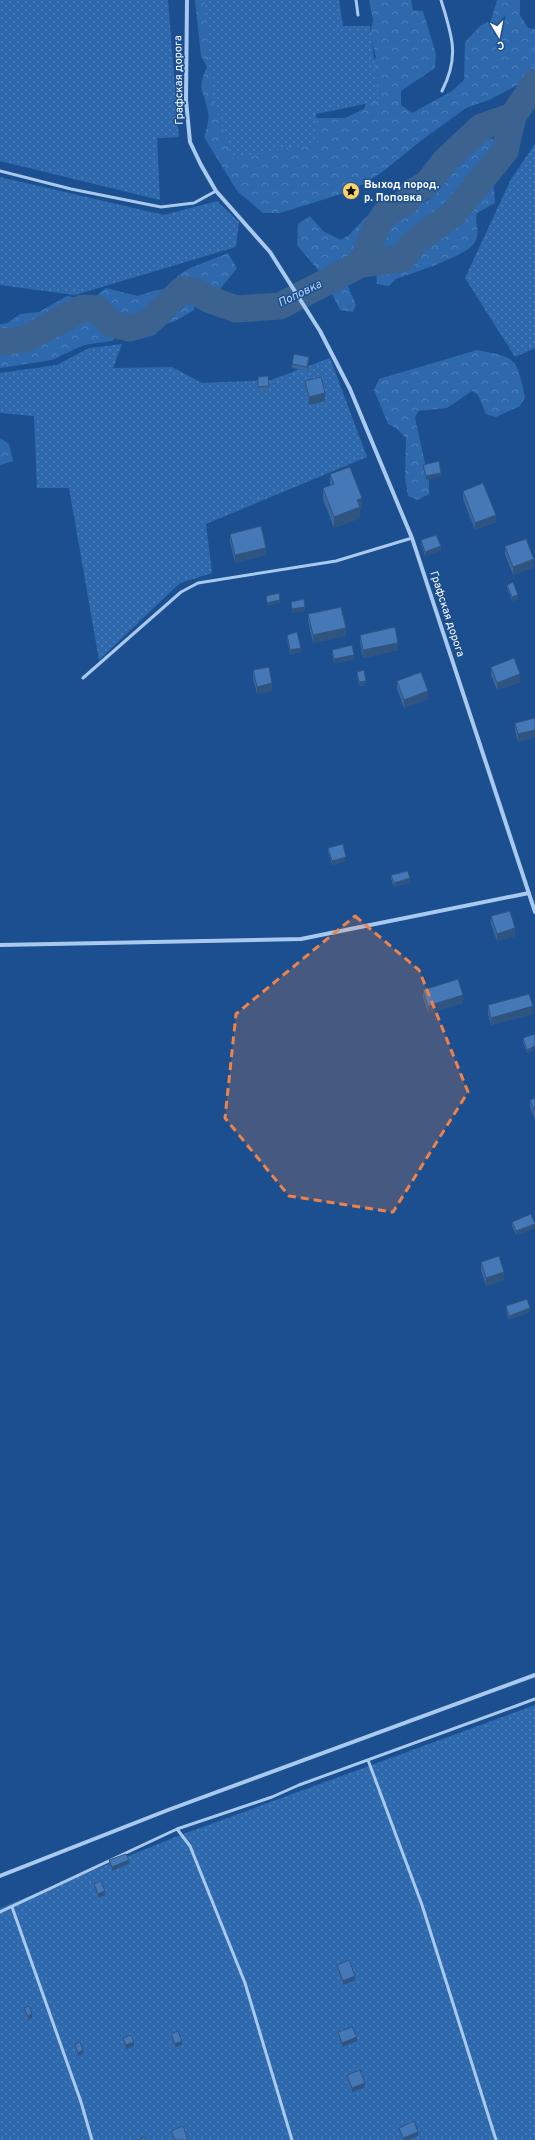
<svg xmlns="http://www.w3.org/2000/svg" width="535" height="2140" viewBox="0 0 535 2140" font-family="Overpass,sans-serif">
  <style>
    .forest { fill: url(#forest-crowns) }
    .garden { fill: url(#garden-dots) }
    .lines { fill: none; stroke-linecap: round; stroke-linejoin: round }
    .river { stroke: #3c6290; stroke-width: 27 }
    .lane { stroke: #a9c9ee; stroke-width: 3 }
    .street { stroke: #a9c9ee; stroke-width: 4 }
    .wall { fill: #3a679d }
    .shaded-wall { fill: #305480 }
    .building { fill: #4478b7; stroke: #305480 }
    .marked { fill: #ee8249; fill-opacity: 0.2; stroke: #ee8249; stroke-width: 3; stroke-dasharray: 8 5; stroke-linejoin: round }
    .labels { text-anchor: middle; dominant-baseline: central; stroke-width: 3; stroke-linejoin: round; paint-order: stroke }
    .street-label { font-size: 11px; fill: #fff; stroke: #1b4f8f }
    .poi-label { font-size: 11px; font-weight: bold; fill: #fff; stroke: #1b4f8f; text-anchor: start }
    .water-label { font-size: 12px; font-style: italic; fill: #b5d3f5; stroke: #1b4f8f }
  </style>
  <defs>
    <pattern id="forest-crowns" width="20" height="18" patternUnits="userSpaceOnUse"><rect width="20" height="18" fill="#2e69ad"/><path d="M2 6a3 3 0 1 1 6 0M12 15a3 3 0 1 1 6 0" fill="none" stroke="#4d80b9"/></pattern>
    <pattern id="garden-dots" width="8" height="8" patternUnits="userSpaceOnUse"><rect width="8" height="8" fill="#2e69ad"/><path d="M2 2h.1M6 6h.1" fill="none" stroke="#4d80b9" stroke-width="1.8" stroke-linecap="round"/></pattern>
  </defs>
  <rect width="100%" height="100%" fill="#1b4f8f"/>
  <path class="forest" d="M195 0H225L315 118H345L364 109 367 99 363 79 376 57 370 34 373 20 369 0H411L413 10 423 11 436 54 435 68 401 91V105L412 113 452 91 464 80 465 42 480 26 491 20 497 0H520V15L528 28 535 29V76L489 100 466 108 422 140 381 173 351 191 280 213H263L237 191 204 137C206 130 210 119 208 112 204 90 196 90 207 67L201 56Z
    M481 134 494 140 493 177 495 203 477 213C474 223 481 232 475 242 468 256 412 273 396 279L389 286 377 284 376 271 371 261 364 263 360 275 347 284 356 305 353 312 340 310 324 277 297 245 298 224 310 216 323 231 341 240 349 235 368 215 388 203 406 210 427 201 440 188V168Z
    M228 253 237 268 217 293H201L194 299V310C181 318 170 326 154 325 142 324 131 318 119 322L120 333 112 341 84 345 52 360 0 368V324L8 323 20 314 39 312 67 296 90 301 106 288 137 296 157 290 174 288 177 276 190 268Z
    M477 350C518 358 516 357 525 397L520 406 496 417 486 414 478 395 472 391 447 408 418 411 415 418 429 481V494L418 500 408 496 405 477 406 438 396 428 388 424 374 390 379 379Z
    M0 438 9 444 13 461 0 465Z"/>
  <path class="garden" d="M0 0H168L179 137 157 138 160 200 0 161Z
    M205 0H339L343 26H370L379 101 316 114 319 142 233 159 211 94Z
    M535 144V348L515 357 465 278 511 179Z
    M0 177 164 215 217 201 239 222 236 247 75 295 0 285Z
    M122 344 113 368 172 367 202 383 271 380 330 358 367 457 206 524 212 573 180 583 99 660 69 488H37L34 416 0 413V373L57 365 89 348Z
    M535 1705V2140H0V1908L178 1836Z"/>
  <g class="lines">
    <path class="river" d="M361 264 376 228 385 214 405 203 413 192 427 184 445 161 481 127 513 116
      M0 342 25 339 83 308 97 309 111 324 130 328 148 323 182 290 195 291 208 299 236 309 280 306 361 264 401 259 416 241 453 214 505 151 513 116 535 83"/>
    <path class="lane" d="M356 0 358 15
      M441 0C452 36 460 56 442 91
      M0 171 71 189 161 207 194 203 216 191
      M83 678 181 592 198 583 336 561 412 538
      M368 1760 422 1905 496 2140
      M177 1829 190 1846 245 1983 292 2140
      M12 1907 81 2102 92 2140
      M0 1912 177 1829 272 1797 299 1785 535 1699"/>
    <path class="street" d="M187 0 186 100 190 142 201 165 216 191 270 252 320 331 350 389 412 538 535 912
      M0 945 301 939 529 893
      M0 1876 168 1810 535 1675"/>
  </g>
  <path class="wall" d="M309 361 307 371 292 368V364Z
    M268 376 269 390 258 391V377Z
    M305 381 325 401 309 405 305 388Z
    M423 465 441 476 426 480 423 469Z
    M330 474 362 509 360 510V518L334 528 323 499V488L330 485Z
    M463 491 496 522 475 530 463 499Z
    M230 534 266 555 235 563 230 542Z
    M421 540 441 550 425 556 421 544Z
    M505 546 534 567 513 575 505 554Z
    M507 585 518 599 512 601 507 588Z
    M308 614 346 636 313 643 308 621Z
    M287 635 301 652 290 654 287 639Z
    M360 635 398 650 363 658 360 642Z
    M332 650 354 659 334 663 332 654Z
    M491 667 520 682 497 690 491 675Z
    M253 670 272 691 257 694 253 678Z
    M357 672 366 685 359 686 357 676Z
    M397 681 428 699 404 708 397 689Z
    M535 718V737L518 742 515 731V723Z
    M328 848 346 861 332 865 328 852Z
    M391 875 410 882 394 887 391 879Z
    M491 916 515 936 497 941 491 924Z
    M423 990 463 1003 428 1013 423 997Z
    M488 1005 533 1014 491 1025 488 1013Z
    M535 1034V1050L527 1053 523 1042V1038Z
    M535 1098V1120L530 1107V1100Z
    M512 1222 535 1224V1228L516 1235 512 1226Z
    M481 1262 504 1280 486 1286 481 1270Z
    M506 1306 530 1312 509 1320 506 1310Z
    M109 1860 129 1864 112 1871 109 1864Z
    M94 1884 105 1895 98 1898 94 1888Z
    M337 1965 355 1980 343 1985 337 1969Z
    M24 2008 32 2018 28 2020 24 2012Z
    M338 2032 357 2041 342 2047 338 2036Z
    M171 2034 182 2045 175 2047 171 2038Z
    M123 2038 134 2046 126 2049 123 2042Z
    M75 2044 83 2054 78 2056 75 2048Z
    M347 2075 365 2087 352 2092 347 2079Z
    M399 2128 418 2136 408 2140H402L399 2131Z
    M171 2131 188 2140H173L171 2134Z"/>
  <path class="shaded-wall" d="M309 357V361L307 371V367Z
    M325 393V401L309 405V397Z
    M441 473V476L426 480V476Z
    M362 498V509L360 510V518L334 528V517L357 500Z
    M496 515V522L475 530V523Z
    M441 546V550L425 556V552Z
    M266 548V555L235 563V555Z
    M534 559V567L513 575V567Z
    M518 595V599L512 601V597Z
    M280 600V603L267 606V603Z
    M305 607V611L292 613V609Z
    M346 628V636L313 643V635Z
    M398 643V650L363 658V650Z
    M301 648V652L290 654V650Z
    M354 655V659L334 663V659Z
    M520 674V682L497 690V683Z
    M366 681V685L359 686V682Z
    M272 683V691L257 694V687Z
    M428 691V699L404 708V700Z
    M535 730V737L518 742V734Z
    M346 857V861L332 865V861Z
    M410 878V882L394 887V883Z
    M515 928V936L497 941V934Z
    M463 995V1003L428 1013V1006Z
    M533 1006V1014L491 1025V1018Z
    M535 1046V1050L527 1053V1050Z
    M535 1224V1228L516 1235V1231Z
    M504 1272V1280L486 1286V1278Z
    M530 1308V1312L509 1320V1316Z
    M129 1860V1864L112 1871V1867Z
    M105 1891V1895L98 1898V1894Z
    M355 1976V1980L343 1985V1981Z
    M32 2014V2018L28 2020V2016Z
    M357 2037V2041L342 2047V2043Z
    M182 2041V2045L175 2047V2044Z
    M134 2042V2046L126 2049V2045Z
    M83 2050V2054L78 2056V2053Z
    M365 2083V2087L352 2092V2088Z
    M418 2132V2136L408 2140H403V2138Z"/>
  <path class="building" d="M294 354 309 357 307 367 292 364Z
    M268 376 269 386 258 387V377Z
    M321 377 325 393 309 397 305 381Z
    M439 461 441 473 426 476 423 465Z
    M350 467 362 498 357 500 360 507 334 517 323 488 334 484 330 474Z
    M483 483 496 515 475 523 463 491Z
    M261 526 266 548 235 555 230 534Z
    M436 535 441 546 425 552 421 540Z
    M526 539 534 559 513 567 505 546Z
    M513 582 518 595 512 597 507 585Z
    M279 593 280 600 267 603 266 596Z
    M304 599 305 607 292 609 291 602Z
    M341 607 346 628 313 635 308 614Z
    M395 627 398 643 363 650 360 635Z
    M297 632 301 648 290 650 287 635Z
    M352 645 354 655 334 659 332 650Z
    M514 658 520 674 497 683 491 667Z
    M269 667 272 683 257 687 253 670Z
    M364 670 366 681 359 682 357 672Z
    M421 672 428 691 404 700 397 681Z
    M535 718V730L518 734 515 723Z
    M343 844 346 857 332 861 328 848Z
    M408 871 410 878 394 883 391 875Z
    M510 911 515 928 497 934 491 916Z
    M458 979 463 995 428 1006 423 990Z
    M529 994 533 1006 491 1018 488 1005Z
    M535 1034V1046L527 1050 523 1038Z
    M535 1098V1112L530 1100Z
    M531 1214 535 1224 516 1231 512 1222Z
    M499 1256 504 1272 486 1278 481 1262Z
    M527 1299 530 1308 509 1316 506 1306Z
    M126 1854 129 1860 112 1867 109 1860Z
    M101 1881 105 1891 98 1894 94 1884Z
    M349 1960 355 1976 343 1981 337 1965Z
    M29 2006 32 2014 28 2016 24 2008Z
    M352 2027 357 2037 342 2043 338 2032Z
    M178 2031 182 2041 175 2044 171 2034Z
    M131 2035 134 2042 126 2045 123 2038Z
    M80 2042 83 2050 78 2053 75 2044Z
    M360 2070 365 2083 352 2088 347 2075Z
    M414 2121 418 2132 403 2138 399 2128Z
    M183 2126 188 2140H175L171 2131Z
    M145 2137 146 2140H138Z"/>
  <path class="marked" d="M355 916 419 970 468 1092 393 1212 289 1196 225 1118 236 1014Z"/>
  <defs>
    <g id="sight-disc" transform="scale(0.9)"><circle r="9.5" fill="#ffd166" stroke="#1b4f8f"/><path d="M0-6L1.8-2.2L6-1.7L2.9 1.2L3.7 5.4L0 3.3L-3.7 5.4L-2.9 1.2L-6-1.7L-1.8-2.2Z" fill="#111"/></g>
  </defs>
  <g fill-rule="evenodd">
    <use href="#sight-disc" x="351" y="191"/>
  </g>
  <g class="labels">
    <g class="street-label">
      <text transform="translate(179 80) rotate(-91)">Графская дорога</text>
      <text transform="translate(447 614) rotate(72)">Графская дорога</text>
    </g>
    <g class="poi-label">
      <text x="364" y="185">Выход пород.<tspan x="364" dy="13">р. Поповка</tspan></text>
    </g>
    <g class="water-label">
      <text transform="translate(300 294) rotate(-26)">Поповка</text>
    </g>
  </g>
  <g transform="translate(499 36) rotate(170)" stroke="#1b4f8f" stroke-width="3" paint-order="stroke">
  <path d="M0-3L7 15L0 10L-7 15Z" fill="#ffffff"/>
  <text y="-6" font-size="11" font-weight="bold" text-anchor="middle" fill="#ffffff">С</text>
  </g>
</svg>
